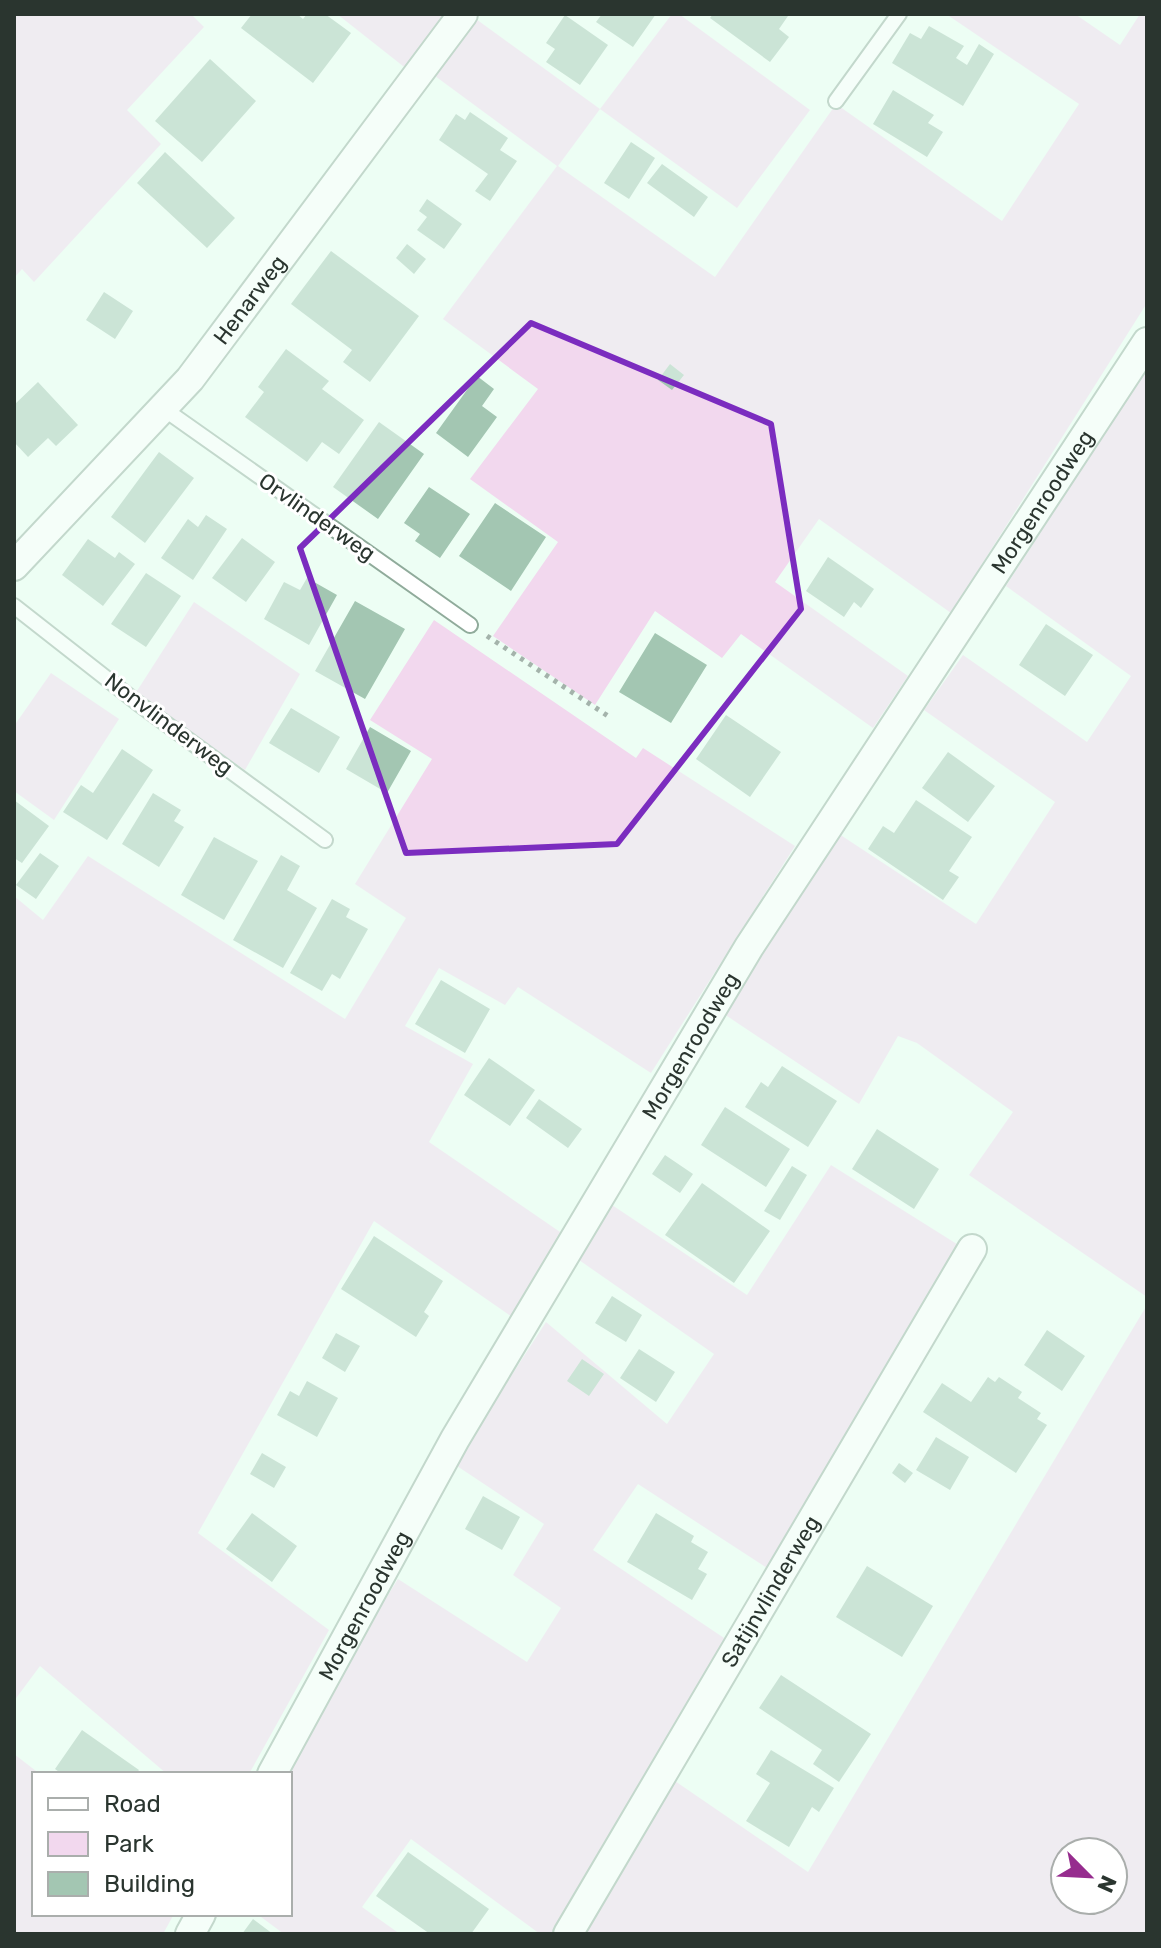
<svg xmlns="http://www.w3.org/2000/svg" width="1161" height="1948" viewBox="0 0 1161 1948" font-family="Rubik,sans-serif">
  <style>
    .green { fill: #f2d8ee; fill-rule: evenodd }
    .building { fill: #a3c6b2 }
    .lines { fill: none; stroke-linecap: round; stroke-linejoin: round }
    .lane-casing { stroke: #90ab9b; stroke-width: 18 }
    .street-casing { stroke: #90ab9b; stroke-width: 32 }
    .path { stroke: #a4b3ab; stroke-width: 5; stroke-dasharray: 4 6; stroke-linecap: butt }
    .lane { stroke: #fff; stroke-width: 14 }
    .street { stroke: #fff; stroke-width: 28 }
    .marked { fill: none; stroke: #7b2cbf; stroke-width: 6; stroke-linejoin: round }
    .labels { text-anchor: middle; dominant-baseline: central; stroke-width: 6; stroke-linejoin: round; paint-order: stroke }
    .street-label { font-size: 22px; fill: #2a352f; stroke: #fff }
  </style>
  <rect width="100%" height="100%" fill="#edfef4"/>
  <path class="green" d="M14 14H191L204 27 127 110 161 144 34 282 22 269 14 278Z
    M337 14H449L408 70Z
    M672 14H679L810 110 737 208 600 109 558 166 715 277 836 104 1002 221 1079 104 946 14H1075L1120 45 1140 14H1147V303L951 613 819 519 775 582 908 676 873 728 741 634 722 658 655 611 595 705 493 636 558 542 470 479 538 389 443 319 557 166 435 76 476 19 600 109Z
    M1147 367V1297L969 1175 1013 1112 917 1043 898 1036 859 1104 724 1014 839 834 976 924 1055 802 924 710 963 655 1087 742 1131 676 1006 586Z
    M194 602 300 674 245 770 135 694Z
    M434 620 636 758 643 748 795 846 651 1073 518 987 505 1005 439 968 405 1026 473 1064 429 1142 563 1234 512 1317 374 1221 198 1533 329 1630 249 1774H167L40 1666 14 1701V896L43 920 88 856 345 1019 406 918 355 884 432 759 370 720Z
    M51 673 119 719 54 820 14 791V726Z
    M831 1165 960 1246 767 1568 638 1484 593 1550 727 1640 555 1934H540L411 1839 362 1907 400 1934H284L257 1914H290V1774H280L309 1721 398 1579 527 1662 561 1608 513 1575 544 1524 454 1464 546 1322 667 1424 714 1354 579 1260 612 1205 747 1295Z
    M1147 1305V1934H580L672 1779 808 1872ZM1065 1852H1113V1900H1065Z
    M14 1754 40 1774H34V1914H174L163 1934H14Z"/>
  <path class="building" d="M252 14H297L303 19 307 14H325L351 33 313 83 241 28Z
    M602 14H656L633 47 596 22Z
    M713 14H785L788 16 779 29 789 37 770 62 710 18Z
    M565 15 608 45 580 85 546 62 555 49 546 43Z
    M929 26 964 46 956 58 967 65 979 44 994 54 963 106 892 63 910 33 921 39Z
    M210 59 256 101 202 162 155 121Z
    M893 90 934 115 928 123 943 132 927 157 873 124Z
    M470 112 508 138 500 150 517 161 490 201 475 191 488 174 439 140 456 114 465 120Z
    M631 142 655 158 629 199 604 183Z
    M165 152 235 218 207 248 137 183Z
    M662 164 708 197 694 217 647 183Z
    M427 199 462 224 444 249 417 230 427 217 419 211Z
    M407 244 426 259 414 274 396 258Z
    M331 251 419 316 370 382 343 362 352 350 291 304Z
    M104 292 133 311 115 339 86 320Z
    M286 349 329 381 322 389 364 420 339 454 322 442 307 462 245 417 264 392 258 387Z
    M670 364 684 375 672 390 658 380Z
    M477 376 494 389 482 406 497 417 468 457 436 433Z
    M38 382 78 425 56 446 48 438 28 457 14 442V405Z
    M379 422 424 454 378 519 333 487Z
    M159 452 194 478 145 543 111 517Z
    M429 487 470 514 440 558 415 541 420 534 404 523Z
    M495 503 546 537 511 591 459 556Z
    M206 515 227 529 193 580 161 558 188 519 198 527Z
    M242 538 275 562 246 602 212 578Z
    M88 539 115 558 119 552 135 564 103 606 62 575Z
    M828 557 874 589 861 608 854 602 844 617 806 591Z
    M146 573 181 596 146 647 111 624Z
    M307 578 337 595 309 645 264 619 284 582 300 590Z
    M355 601 405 629 365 699 315 671Z
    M1046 624 1093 655 1065 696 1019 665Z
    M655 633 707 665 671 723 619 692Z
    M291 708 340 737 319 773 269 743Z
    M726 715 781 752 750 797 696 759Z
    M370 727 411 751 387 793 346 769Z
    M122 749 153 770 107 840 63 812 81 785 93 793Z
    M948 752 995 786 968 822 922 788Z
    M153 793 181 810 174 821 184 827 159 867 122 844Z
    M14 800 49 826 22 863 14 858Z
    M916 800 972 837 949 871 959 877 943 900 868 849 883 826 894 833Z
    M214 837 258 861 224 920 181 895Z
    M40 853 59 866 36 899 16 885Z
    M281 855 300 866 287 890 317 908 283 968 233 940Z
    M332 899 350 909 346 917 368 929 340 979 332 974 322 991 290 973Z
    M441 980 490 1009 465 1053 415 1024Z
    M489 1058 535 1090 510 1126 464 1095Z
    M782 1066 837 1101 808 1147 745 1107 761 1082 768 1087Z
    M539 1099 582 1129 568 1148 526 1118Z
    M725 1107 790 1149 766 1187 701 1145Z
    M877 1129 939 1169 914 1209 852 1169Z
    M665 1155 693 1174 680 1193 652 1174Z
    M792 1166 807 1175 780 1220 764 1211Z
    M702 1183 770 1231 734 1283 665 1235Z
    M374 1236 443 1281 424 1312 429 1316 416 1337 341 1289Z
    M612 1296 642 1315 626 1342 595 1323Z
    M1047 1330 1085 1356 1062 1391 1024 1365Z
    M336 1333 360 1346 345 1372 322 1358Z
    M639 1349 675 1372 656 1402 620 1378Z
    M582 1359 604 1374 589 1396 567 1381Z
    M988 1377 995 1382 999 1377 1022 1392 1018 1398 1041 1413 1037 1419 1047 1425 1016 1473 923 1412 942 1383 971 1402Z
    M307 1381 338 1398 317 1437 277 1415 290 1391 299 1396Z
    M936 1437 969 1457 950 1490 916 1470Z
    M262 1453 286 1467 274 1488 250 1474Z
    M899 1463 913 1473 905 1483 892 1473Z
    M483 1496 520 1517 502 1550 465 1529Z
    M252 1513 297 1546 272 1582 226 1549Z
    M656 1513 694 1536 691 1542 708 1552 698 1569 707 1574 692 1600 627 1562Z
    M867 1566 933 1606 902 1657 836 1617Z
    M781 1675 871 1734 839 1782 813 1764 822 1750 759 1708Z
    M82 1730 139 1770 136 1774H62L55 1769Z
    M771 1750 834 1788 819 1812 812 1807 789 1847 746 1821 770 1783 756 1774Z
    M408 1852 489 1909 471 1934H430L376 1896Z
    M253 1919 273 1934H242Z"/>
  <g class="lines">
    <g class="lane-casing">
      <path id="lane" d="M836 101 899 14
        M164 409 470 625
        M14 606 139 704 325 840"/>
    </g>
    <g class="street-casing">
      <g id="street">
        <path id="s1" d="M14 566 190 379 463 14"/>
        <path id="s2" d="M272 1774 455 1439 749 947 1147 342"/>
        <path d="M190 1934 201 1914"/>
        <path id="s3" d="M568 1934 972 1249"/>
      </g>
    </g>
    <path class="path" d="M487 636 611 718"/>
    <use href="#lane" class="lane"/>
    <use href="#street" class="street"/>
  </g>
  <path d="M0 0H1161V1948H0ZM531 323 771 424 801 609 617 844 406 853 300 548Z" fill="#edfef4" fill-opacity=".55" fill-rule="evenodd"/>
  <path class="marked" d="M531 323 771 424 801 609 617 844 406 853 300 548Z"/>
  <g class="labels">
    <g class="street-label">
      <text stroke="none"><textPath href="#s1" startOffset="356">Henarweg</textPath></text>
      <text stroke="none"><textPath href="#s2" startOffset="1488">Morgenroodweg</textPath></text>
      <text transform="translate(317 517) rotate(35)">Orvlinderweg</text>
      <text transform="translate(169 724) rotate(37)">Nonvlinderweg</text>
      <text stroke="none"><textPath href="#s2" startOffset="840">Morgenroodweg</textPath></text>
      <text stroke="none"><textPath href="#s3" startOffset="398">Satijnvlinderweg</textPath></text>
      <text stroke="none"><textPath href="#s2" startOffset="192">Morgenroodweg</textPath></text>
    </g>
  </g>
  <rect width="1161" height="1948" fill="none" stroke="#2a352f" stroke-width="32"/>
  <rect x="32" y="1772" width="260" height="144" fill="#ffffff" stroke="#aaaeac" stroke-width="2"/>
  <rect x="48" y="1798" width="40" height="12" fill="#ffffff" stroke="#aaaeac" stroke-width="2"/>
  <text x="104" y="1812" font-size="24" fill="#2a352f">Road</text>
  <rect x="48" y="1832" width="40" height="24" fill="#f2d8ee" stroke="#aaaeac" stroke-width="2"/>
  <text x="104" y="1852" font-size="24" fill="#2a352f">Park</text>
  <rect x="48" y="1872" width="40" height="24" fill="#a3c6b2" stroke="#aaaeac" stroke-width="2"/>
  <text x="104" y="1892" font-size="24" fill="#2a352f">Building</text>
  <g transform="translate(1089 1876) rotate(114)"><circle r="38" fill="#ffffff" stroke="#aaaeac" stroke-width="2"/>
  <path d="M0-6L14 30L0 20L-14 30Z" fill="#962c8e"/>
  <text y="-12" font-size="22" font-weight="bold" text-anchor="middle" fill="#2a352f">N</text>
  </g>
</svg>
